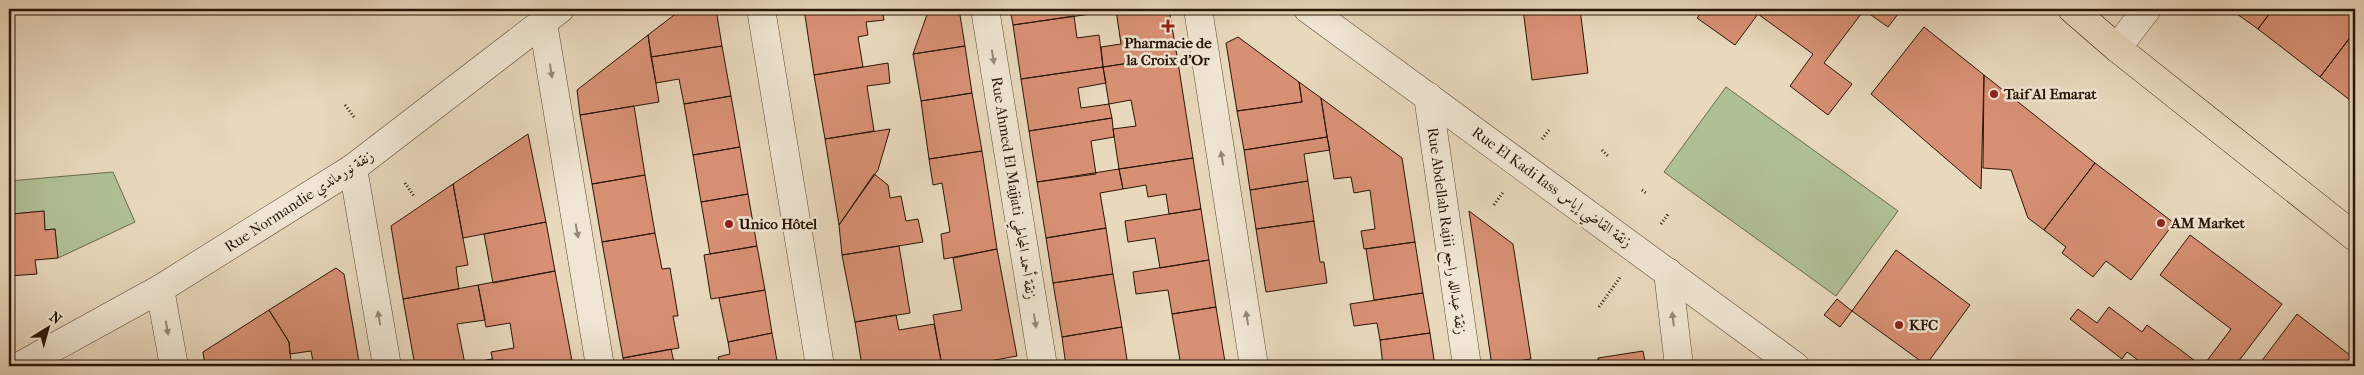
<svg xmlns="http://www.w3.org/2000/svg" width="2364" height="375" viewBox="0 0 2364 375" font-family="'IM FELL French Canon',Amiri,serif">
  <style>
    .green { fill: #b0c095; stroke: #6c6a4e }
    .building { fill: #d89074; stroke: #291507 }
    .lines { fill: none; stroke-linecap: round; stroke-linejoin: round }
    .minor-casing { stroke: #594634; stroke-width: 29 }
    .tertiary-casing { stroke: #594634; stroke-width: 29 }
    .primary-casing { stroke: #291507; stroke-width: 29 }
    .path { stroke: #291507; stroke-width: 3; stroke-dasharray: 1 2.5; stroke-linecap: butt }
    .minor { stroke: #f0e6d3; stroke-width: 28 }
    .tertiary { stroke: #f0e6d3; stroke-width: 28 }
    .primary { stroke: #e8d8bc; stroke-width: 28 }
    .oneway { fill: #968877 }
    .poi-dot { fill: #8f2418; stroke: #f0e6d3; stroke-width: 2 }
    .labels { text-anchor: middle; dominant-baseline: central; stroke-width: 5; stroke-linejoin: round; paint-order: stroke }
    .poi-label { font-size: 15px; font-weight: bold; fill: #291507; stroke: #f0e6d3; text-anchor: start }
    .street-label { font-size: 15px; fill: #291507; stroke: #f0e6d3 }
  </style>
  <rect width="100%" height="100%" fill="#e8d8bc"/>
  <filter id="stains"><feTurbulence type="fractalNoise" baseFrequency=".004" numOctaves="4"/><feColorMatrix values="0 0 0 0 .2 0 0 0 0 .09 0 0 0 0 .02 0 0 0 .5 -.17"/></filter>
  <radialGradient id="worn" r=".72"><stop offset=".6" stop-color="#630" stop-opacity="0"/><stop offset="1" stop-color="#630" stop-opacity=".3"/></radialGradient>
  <path class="green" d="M1726 87 1898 211 1836 296 1664 172Z
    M113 172 135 222 58 258 55 229 45 230 44 211 13 214 14 229 9 230V181Z"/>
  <path class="building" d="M682 9H716L722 46 651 57 648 35Z
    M804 9H882L884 20 866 22 868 35 858 37 863 67 814 75Z
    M929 9H959L965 46 913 54Z
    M1010 9H1097L1098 13 1013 25Z
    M1123 9H1169L1177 56 1103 67 1101 47 1121 44 1116 10Z
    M1523 9H1580L1588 73 1532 80Z
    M1704 9H1902L1888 27 1864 10 1824 63 1852 84 1828 115 1790 86 1813 54 1758 14 1735 45 1697 18Z
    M2230 9H2273L2258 29Z
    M2273 9H2355V31L2320 77 2258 29Z
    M1074 16 1077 38 1099 35 1103 67 1021 79 1013 25Z
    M1924 27 1984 75 1981 189 1871 94Z
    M2355 31V104L2320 77Z
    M648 35 659 102 580 115 577 90Z
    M1238 37 1299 82 1302 102 1237 111 1226 43Z
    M722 46 731 96 684 104 679 79 656 83 651 57Z
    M965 46 972 93 921 101 913 54Z
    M1177 56 1193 158 1119 169 1113 129 1136 126 1131 100 1109 104 1103 67Z
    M888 63 890 83 867 86 874 131 825 139 814 75Z
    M1103 67 1106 83 1078 88 1081 108 1109 104 1112 118 1029 131 1021 79Z
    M1984 75 2095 163 2044 230 2028 218 2011 170 1983 168Z
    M1299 82 1321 98 1327 137 1244 150 1237 111 1302 102Z
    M972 93 982 151 929 159 921 101Z
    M731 96 740 147 693 155 684 104Z
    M1321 98 1402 158 1415 242 1364 249 1361 231 1375 229 1370 190 1354 193 1351 177 1334 179Z
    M634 106 645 175 592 184 580 115Z
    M1112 118 1114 137 1091 141 1096 174 1037 182 1029 131Z
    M890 129 878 170 839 225 825 139Z
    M528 134 546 222 463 238 453 184Z
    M1327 137 1330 150 1304 154 1308 181 1250 190 1244 150Z
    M740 147 748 194 701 202 693 155Z
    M982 151 997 249 944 259 941 234 950 232 942 183 933 185 929 159Z
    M1193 158 1201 209 1169 214 1166 194 1148 197 1146 185 1123 189 1119 169Z
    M2095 163 2174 223 2131 280 2106 261 2093 277 2062 253 2066 247 2044 230Z
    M1119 169 1123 189 1100 193 1106 228 1046 238 1037 182Z
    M874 174 888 185 890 198 901 196 906 221 918 219 923 242 842 255 839 225Z
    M645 175 655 233 602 242 592 184Z
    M1308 181 1314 221 1256 229 1250 190Z
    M453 184 468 265 456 267 459 289 403 299 391 226Z
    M748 194 757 246 710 254 701 202Z
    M1201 209 1209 260 1160 268 1155 238 1128 242 1125 221Z
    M44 211 45 230 55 229 58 258 35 260 37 274 9 276V230L14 229 12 214Z
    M1469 211 1513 244 1531 359 1523 360 1524 366H1492Z
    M1314 221 1320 262H1324L1327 283 1266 292 1256 229Z
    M546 222 555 271 493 283 484 234Z
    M1106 228 1113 274 1053 283 1046 238Z
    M655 233 662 269 670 268 678 316H673L679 348 623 358 602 242Z
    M2190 235 2282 304 2235 366H2203L2231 329 2160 275Z
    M1415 242 1423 293 1374 300 1366 249Z
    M757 246 765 290 711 299 704 255Z
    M899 246 910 313 855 322 842 255Z
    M997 249 1017 356 962 366H942L933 315 962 310 953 258Z
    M1896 250 1970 305 1926 365 1852 311Z
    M1209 260 1216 307 1172 314 1168 290 1136 294 1133 272Z
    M336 268 344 274 359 362 334 366H314L311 351 290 354 289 342 269 310Z
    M555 271 573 366H494L491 352 514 348 510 323 486 327 478 285Z
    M1113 274 1122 327 1062 337 1053 283Z
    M478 285 485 320 457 324 465 364 492 359 494 366H415L403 299Z
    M765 290 772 333 728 342 719 298Z
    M1423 293 1430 333 1380 340 1377 323 1354 326 1350 304Z
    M1837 299 1852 311 1840 327 1824 315Z
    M1216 307 1225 362 1181 366 1172 314Z
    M2109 307 2142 332 2147 325 2202 366H2146L2127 352 2122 359 2070 319 2078 309 2097 323Z
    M269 310 289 342 291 362 264 366H205L203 352Z
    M2297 314 2355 359 2354 366H2258Z
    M896 315 899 330 934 324 942 366H862L855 322Z
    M1122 327 1128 366H1066L1062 337Z
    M772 333 778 366H720L718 357 730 354 728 342Z
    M1430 333 1435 366H1383L1380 340Z
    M671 349 675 366H625L623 358Z
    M1643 351 1646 366H1599L1598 358Z
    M1225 362 1226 366H1193Z"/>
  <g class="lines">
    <g class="minor-casing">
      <path id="minor" d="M761 9 820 366
        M985 9 1043 366
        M1198 9 1254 366
        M543 23 600 366
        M2117 48 2147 9
        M1428 96 1467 366
        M353 168 387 366
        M1668 272 1679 366
        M160 289 174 366"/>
    </g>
    <g class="tertiary-casing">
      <path id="tertiary" d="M1308 9 1795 366
        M20 366 160 289 353 168 560 9"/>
    </g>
    <g class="primary-casing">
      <path id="primary" d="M2072 9 2117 48 2355 237"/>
    </g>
    <path class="path" d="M345 105 354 117
      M1542 139 1549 130
      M1602 150 1609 157
      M405 183 414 196
      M1642 190 1646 193
      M1494 205 1504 191
      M1661 224 1669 213
      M1599 307 1621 276"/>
    <use href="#minor" class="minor"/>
    <use href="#tertiary" class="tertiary"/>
    <use href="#primary" class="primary"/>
  </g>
  <defs><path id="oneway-solid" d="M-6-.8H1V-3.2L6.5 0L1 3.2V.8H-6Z" transform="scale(1.25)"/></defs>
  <g class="oneway">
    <use href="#oneway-solid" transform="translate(993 57) rotate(81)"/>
    <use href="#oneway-solid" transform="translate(551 71) rotate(81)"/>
    <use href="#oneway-solid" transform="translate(1222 158) rotate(-99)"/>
    <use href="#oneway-solid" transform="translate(577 231) rotate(80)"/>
    <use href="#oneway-solid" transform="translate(379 318) rotate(-99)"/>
    <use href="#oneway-solid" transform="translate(1247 318) rotate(-99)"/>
    <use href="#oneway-solid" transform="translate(1673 319) rotate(-97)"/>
    <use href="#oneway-solid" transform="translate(1035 321) rotate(81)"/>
    <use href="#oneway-solid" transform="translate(167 328) rotate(80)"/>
  </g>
  <g class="poi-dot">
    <path d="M1165.5 18.5h5v5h5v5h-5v5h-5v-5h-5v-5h5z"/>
    <circle cx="1994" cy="94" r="5"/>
    <circle cx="2161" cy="223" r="5"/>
    <circle cx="729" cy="224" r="5"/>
    <circle cx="1899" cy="325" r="5"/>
  </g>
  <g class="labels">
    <g class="poi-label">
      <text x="1168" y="43" text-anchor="middle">Pharmacie de<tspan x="1168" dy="17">la Croix d'Or</tspan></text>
      <text x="2004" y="94">Taif Al Emarat</text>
      <text x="2171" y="223">AM Market</text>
      <text x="739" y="224">Unico Hôtel</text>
      <text x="1909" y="325">KFC</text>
    </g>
    <g class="street-label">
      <text transform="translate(1552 187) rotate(36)">Rue El Kadi Iass زنقة القاضي إياس</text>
      <text transform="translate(1014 188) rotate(81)">Rue Ahmed El Majjati زنقة أحمد المجاطي</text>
      <text transform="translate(299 201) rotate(-33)">Rue Normandie زنقة نورماندي</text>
      <text transform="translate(1447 231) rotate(82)">Rue Abdellah Rajii زنقة عبدالله راجع</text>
    </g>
  </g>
  <rect width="2364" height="375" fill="none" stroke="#e8d8bc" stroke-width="30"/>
  <rect x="10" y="10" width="2344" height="355" fill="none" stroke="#291507" stroke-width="2.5"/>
  <rect x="15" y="15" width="2334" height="345" fill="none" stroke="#291507"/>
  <g transform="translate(48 328) rotate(37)" stroke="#f0e6d3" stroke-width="4" paint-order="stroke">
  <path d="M0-4L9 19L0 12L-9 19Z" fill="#291507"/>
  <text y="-8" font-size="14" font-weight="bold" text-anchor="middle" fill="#291507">N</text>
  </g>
  <rect width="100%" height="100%" filter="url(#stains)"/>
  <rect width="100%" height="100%" fill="url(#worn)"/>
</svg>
